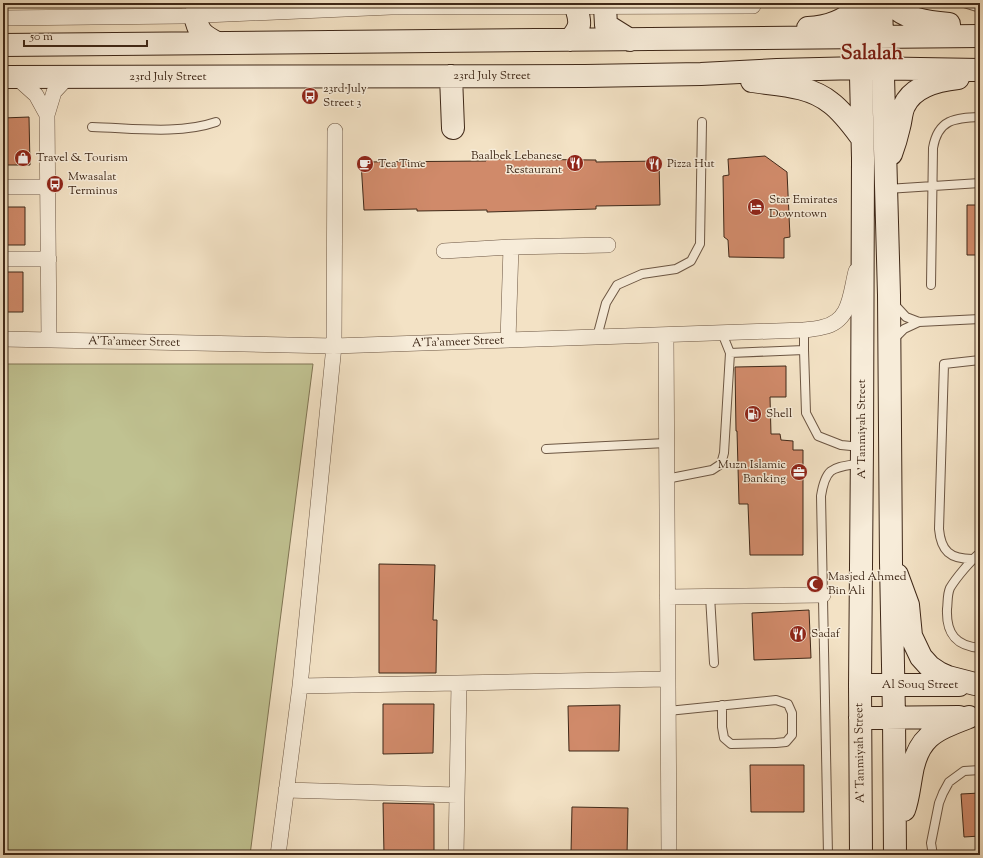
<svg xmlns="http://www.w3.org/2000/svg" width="983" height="858" viewBox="0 0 983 858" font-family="'Sorts Mill Goudy',serif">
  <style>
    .green { fill: #c0c291; stroke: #807554 }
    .building { fill: #d08a6a; stroke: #3f2818 }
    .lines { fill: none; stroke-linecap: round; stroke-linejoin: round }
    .lane-casing { stroke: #6c5643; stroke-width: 10 }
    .street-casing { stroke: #6c5643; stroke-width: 16 }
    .secondary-casing { stroke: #3f2818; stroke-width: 24 }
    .lane { stroke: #f7ecd9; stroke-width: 8 }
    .street { stroke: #f7ecd9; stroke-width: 15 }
    .secondary { stroke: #f7ecd9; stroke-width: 22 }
    .labels { text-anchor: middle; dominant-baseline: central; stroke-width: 3; stroke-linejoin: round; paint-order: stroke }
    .street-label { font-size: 12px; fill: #3f2818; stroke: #f7ecd9 }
    .poi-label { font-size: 12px; fill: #3f2818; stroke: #f7ecd9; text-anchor: start }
    .town-label { font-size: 20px; font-weight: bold; fill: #7a1f14; stroke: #f7ecd9 }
  </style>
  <rect width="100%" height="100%" fill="#f3e2c5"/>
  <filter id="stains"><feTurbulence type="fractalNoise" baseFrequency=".005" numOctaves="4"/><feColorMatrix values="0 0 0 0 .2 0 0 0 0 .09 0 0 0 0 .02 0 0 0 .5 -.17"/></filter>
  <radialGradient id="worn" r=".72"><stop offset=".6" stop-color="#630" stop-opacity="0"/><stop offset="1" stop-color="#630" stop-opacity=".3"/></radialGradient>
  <path class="green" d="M3 364H313L250 855H3Z"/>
  <path class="building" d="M29 117 30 165H3V118Z
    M765 156 787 172 790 237 784 238V258L729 257 728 240 724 237 723 176 729 175 728 159Z
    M486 159 596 160V162L659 161 660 205 596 206V209L487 212V210L417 211V209L364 210 361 162 486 161Z
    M967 205H980V255H967Z
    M3 207H25V245H3Z
    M3 272H23V312H3Z
    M786 366V397H770L771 434H780L781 440 793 441V450H803V555H750L748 504H739L737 431H736L735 367Z
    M379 564 435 565 433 620H437L436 673H379Z
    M809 610 811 658 754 660 752 613Z
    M383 704H434L433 753 383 754Z
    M620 705 619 751H569L568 706Z
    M750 765H804V812H751Z
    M980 793V836L964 837 961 794Z
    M383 803 434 804V855H384Z
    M572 807 628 808 627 855 571 853Z"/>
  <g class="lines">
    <g class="lane-casing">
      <path id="lane" d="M964 3 980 8
        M92 127C132 128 178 135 216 122
        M887 189 980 183
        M931 285 933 148C938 119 955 118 980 117
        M894 304 906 317 919 322 980 319
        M722 333 730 353 804 350 806 413 818 436 841 445 861 447
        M597 337 606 303 617 285 642 274 676 269 691 261 700 244 702 122
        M894 339 904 329 919 322
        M804 350V330
        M546 449 666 443
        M666 479 712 470 721 464 724 453 730 353
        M980 553C971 560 956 578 950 588 947 595 948 602 947 609 946 634 956 646 980 648
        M972 559C950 559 941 551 939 529L944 364 980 360
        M710 596 714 663
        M668 711 776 700 788 704 792 713V735L786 742 776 743 731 744 724 738 722 727V705
        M828 855 821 496C826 465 834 468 862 463
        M933 855 931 843 939 803 943 793 949 782 964 771 980 770"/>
    </g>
    <g class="street-casing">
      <path id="street" d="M3 18 182 16 391 7 753 6
        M16 77 36 95 47 115
        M3 187H48
        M444 251 511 247 608 245
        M3 259H49
        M666 335 669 855
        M3 339 334 346 804 330C810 329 817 329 823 327 851 321 850 294 856 271
        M49 340 47 115 54 92 68 77
        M508 340 511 247
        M667 597 823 595
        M300 686 667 679
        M286 790 457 795
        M278 855 300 686 334 346 335 131
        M456 855 459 683"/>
    </g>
    <g class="secondary-casing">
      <path id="secondary" d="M881 3 889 295 891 563 894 717 895 855
        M890 3C906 20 927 22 949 24
        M605 7 606 25 630 40
        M195 15C198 32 202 35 217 43
        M808 28C829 27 849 19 862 3
        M570 40C581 27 581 23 576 7
        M3 45 980 36
        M451 76 453 128
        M3 77 585 76 701 74 777 70 861 68 980 70
        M752 81C779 85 809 85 831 103 843 112 853 126 862 138
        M891 154C894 146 897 136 899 127 901 120 901 112 904 106 913 86 939 80 958 78
        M897 575 908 605 911 636 921 657 930 667 939 673 948 677 975 684
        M860 685H959
        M860 718 959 717
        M904 810C908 799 909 788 911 777 917 736 935 730 969 717
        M861 855 860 685 862 447 863 158 860 36 864 3"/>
    </g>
    <use href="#lane" class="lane"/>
    <use href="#street" class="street"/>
    <use href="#secondary" class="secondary"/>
  </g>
  <defs>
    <g id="bus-disc" transform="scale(0.9)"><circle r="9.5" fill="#8f2418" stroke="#f7ecd9"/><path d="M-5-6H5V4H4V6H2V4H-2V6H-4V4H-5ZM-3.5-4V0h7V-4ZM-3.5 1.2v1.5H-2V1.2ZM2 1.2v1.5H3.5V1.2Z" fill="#fff"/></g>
    <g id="shop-disc" transform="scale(0.9)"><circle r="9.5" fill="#8f2418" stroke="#f7ecd9"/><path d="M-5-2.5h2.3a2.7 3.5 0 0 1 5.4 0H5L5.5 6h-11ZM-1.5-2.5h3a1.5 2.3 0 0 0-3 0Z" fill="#fff"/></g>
    <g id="restaurant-disc" transform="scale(0.9)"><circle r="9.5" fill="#8f2418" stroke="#f7ecd9"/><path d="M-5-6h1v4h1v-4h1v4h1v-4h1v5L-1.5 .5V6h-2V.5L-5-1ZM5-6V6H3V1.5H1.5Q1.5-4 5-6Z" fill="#fff"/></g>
    <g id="cafe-disc" transform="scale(0.9)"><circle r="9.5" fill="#8f2418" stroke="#f7ecd9"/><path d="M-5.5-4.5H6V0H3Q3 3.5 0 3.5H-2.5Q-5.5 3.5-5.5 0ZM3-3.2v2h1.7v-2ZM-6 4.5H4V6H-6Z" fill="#fff"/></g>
    <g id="hotel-disc" transform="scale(0.9)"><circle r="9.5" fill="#8f2418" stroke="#f7ecd9"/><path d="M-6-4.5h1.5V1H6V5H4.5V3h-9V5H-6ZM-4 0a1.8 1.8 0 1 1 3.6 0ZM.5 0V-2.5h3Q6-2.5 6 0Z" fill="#fff"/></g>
    <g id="fuel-disc" transform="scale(0.9)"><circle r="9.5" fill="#8f2418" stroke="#f7ecd9"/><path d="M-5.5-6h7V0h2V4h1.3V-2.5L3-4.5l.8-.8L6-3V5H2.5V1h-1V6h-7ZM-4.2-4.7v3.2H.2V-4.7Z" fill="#fff"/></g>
    <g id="office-disc" transform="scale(0.9)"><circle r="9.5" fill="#8f2418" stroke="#f7ecd9"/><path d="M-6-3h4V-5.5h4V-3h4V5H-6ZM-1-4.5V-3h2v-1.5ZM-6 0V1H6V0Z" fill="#fff"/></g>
    <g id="mosque-disc" transform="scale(0.9)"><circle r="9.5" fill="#8f2418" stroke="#f7ecd9"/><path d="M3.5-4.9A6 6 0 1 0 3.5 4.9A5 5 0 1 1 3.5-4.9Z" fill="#fff"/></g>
  </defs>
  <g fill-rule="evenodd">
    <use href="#bus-disc" x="310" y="96"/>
    <use href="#shop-disc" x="23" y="158"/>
    <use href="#restaurant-disc" x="575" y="163"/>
    <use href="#cafe-disc" x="365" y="164"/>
    <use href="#restaurant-disc" x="654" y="164"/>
    <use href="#bus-disc" x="55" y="184"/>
    <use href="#hotel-disc" x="756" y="207"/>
    <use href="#fuel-disc" x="753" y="414"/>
    <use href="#office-disc" x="799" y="472"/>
    <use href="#mosque-disc" x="815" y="584"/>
    <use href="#restaurant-disc" x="798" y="634"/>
  </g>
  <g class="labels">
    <g class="street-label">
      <text x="492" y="76">23rd July Street</text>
      <text x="168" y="77">23rd July Street</text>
      <text transform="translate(134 342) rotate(1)">A'Ta'ameer Street</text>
      <text transform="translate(458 342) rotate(-2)">A'Ta'ameer Street</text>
      <text transform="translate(862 429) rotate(-90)">A' Tanmiyah Street</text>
      <text x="920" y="685">Al Souq Street</text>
      <text transform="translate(860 753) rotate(-91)">A' Tanmiyah Street</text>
    </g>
    <g class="poi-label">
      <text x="323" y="89">23rd July<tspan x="323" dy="14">Street 3</tspan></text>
      <text x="562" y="156" text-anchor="end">Baalbek Lebanese<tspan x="562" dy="14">Restaurant</tspan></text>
      <text x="36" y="158">Travel &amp; Tourism</text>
      <text x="378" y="164">Tea Time</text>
      <text x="667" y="164">Pizza Hut</text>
      <text x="68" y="177">Mwasalat<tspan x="68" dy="14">Terminus</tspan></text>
      <text x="769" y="200">Star Emirates<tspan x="769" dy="14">Downtown</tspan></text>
      <text x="766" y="414">Shell</text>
      <text x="786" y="465" text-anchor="end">Muzn Islamic<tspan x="786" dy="14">Banking</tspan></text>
      <text x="828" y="577">Masjed Ahmed<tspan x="828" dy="14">Bin Ali</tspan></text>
      <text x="811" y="634">Sadaf</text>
    </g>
    <g class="town-label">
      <text x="872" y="54">Salalah</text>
    </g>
  </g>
  <rect width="983" height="858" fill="none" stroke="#f3e2c5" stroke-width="16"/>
  <rect x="4" y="4" width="975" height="850" fill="none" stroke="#3f2818" stroke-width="2"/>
  <rect x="8" y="8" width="967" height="842" fill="none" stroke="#3f2818"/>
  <path d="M24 40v6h123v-6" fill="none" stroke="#3f2818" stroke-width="2"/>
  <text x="30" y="40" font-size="12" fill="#3f2818" stroke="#f7ecd9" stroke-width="3" paint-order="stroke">50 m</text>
  <rect width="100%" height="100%" filter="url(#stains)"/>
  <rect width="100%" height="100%" fill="url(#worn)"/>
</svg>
